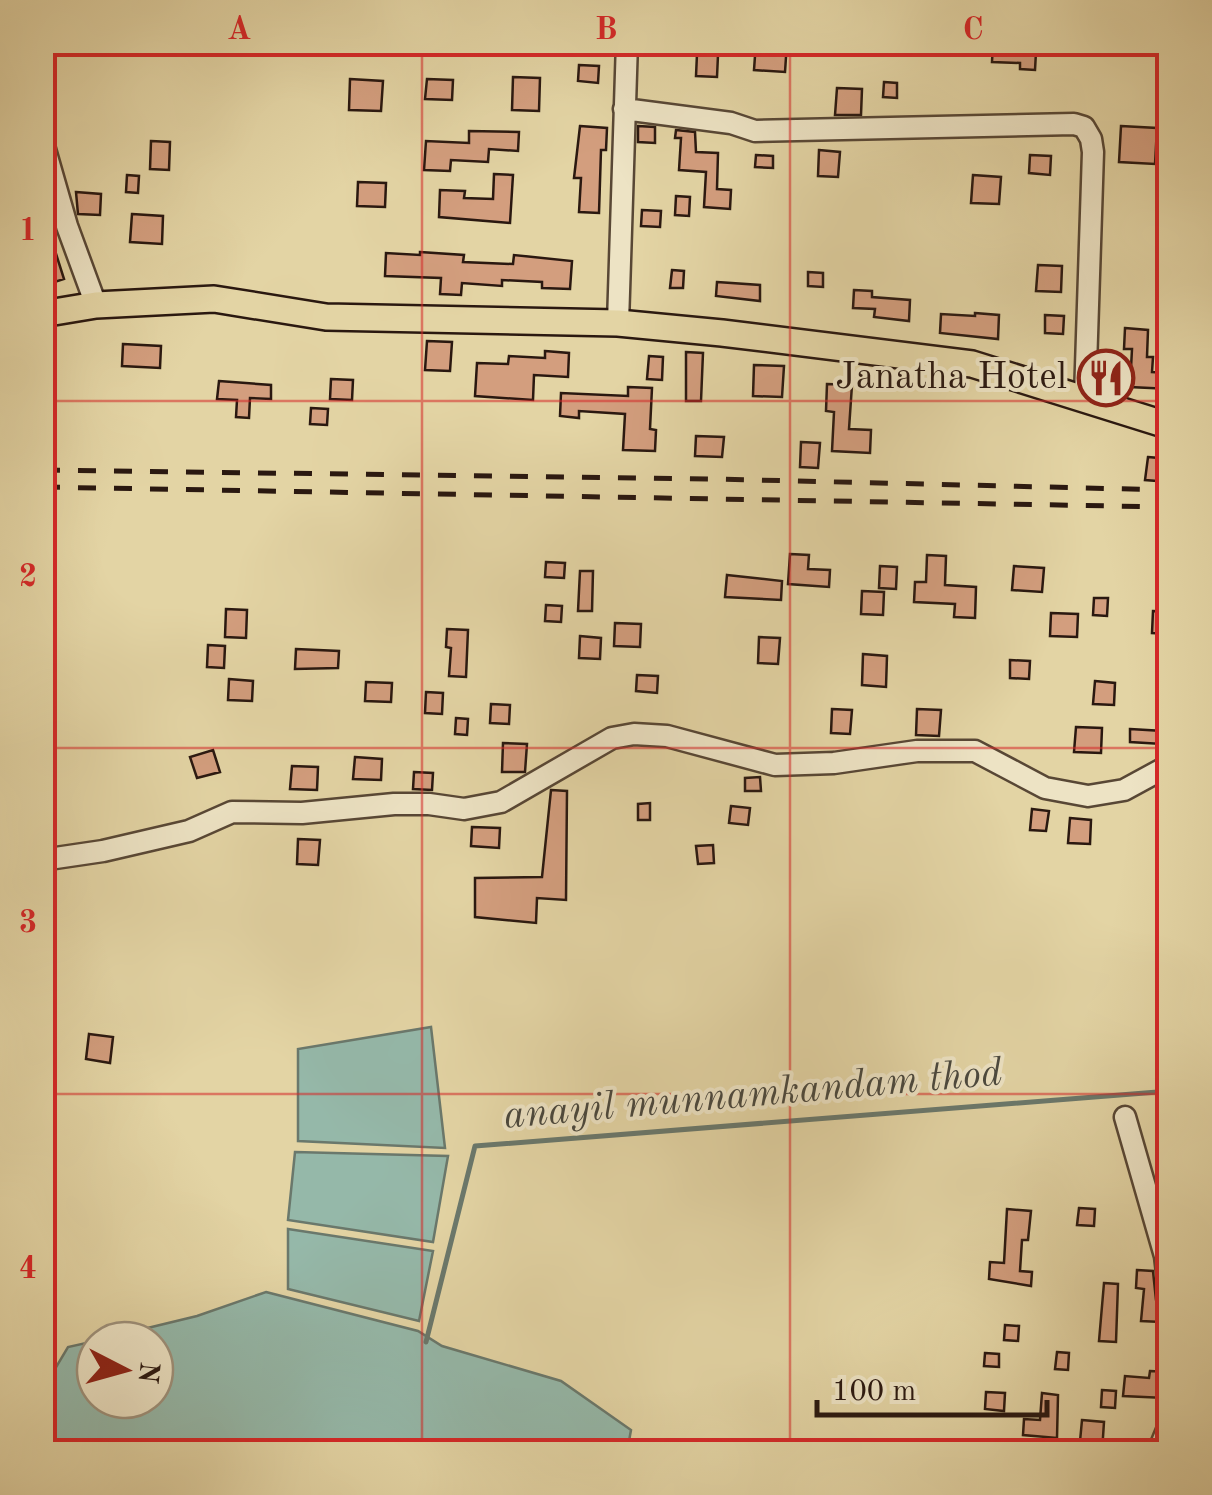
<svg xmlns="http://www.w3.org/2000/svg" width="1212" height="1495" viewBox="0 0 1212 1495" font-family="'Old Standard TT',serif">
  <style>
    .water { fill: #95b8a9; stroke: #6a786c; stroke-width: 2.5 }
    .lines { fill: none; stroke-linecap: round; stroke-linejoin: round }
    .stream { stroke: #6a786c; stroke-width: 5 }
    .building { fill: #d39e7e; stroke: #2a1810; stroke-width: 2.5 }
    .minor-casing { stroke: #584735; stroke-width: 25 }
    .major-casing { stroke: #2a1810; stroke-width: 30 }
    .minor { stroke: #ede3c4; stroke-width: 20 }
    .major { stroke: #e3d4a4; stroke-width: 25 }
    .rail { stroke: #2a1810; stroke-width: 5; stroke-dasharray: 18 18; stroke-linecap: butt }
    .grid { fill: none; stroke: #d62828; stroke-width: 2.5; stroke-opacity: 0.55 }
    .labels { text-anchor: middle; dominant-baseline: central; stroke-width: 8; stroke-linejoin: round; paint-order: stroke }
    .poi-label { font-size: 38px; fill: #2a1810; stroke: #ede3c4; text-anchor: end }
    .water-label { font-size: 40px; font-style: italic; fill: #4a483e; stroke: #ede3c4 }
    .neatline { fill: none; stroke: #d62828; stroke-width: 4 }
    .grid-label { font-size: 32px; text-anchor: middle; font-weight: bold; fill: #d62828 }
  </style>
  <rect width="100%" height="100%" fill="#e3d4a4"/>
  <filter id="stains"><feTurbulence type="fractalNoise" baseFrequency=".002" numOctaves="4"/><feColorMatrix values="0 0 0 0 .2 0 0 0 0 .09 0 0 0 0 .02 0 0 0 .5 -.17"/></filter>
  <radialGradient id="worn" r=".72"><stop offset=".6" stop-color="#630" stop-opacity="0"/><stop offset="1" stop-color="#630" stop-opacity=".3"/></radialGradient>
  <path class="water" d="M431 1027 445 1148 298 1141V1049Z
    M295 1152 448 1156 433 1242 288 1220Z
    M288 1229 433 1251 419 1321 288 1289Z
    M266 1292 418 1331 442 1346 561 1381 631 1430 627 1452H43V1389L68 1347 95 1341V1400H155V1340H98L197 1316Z"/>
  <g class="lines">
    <path class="stream" d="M426 1342 475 1146 1170 1091"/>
  </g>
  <path class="building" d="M756 42H787L785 72 754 70Z
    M993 42 1010 43 1009 50 1036 52 1035 70 1020 69V63L992 62Z
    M697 54 718 55 717 77 696 76Z
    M579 65 599 66 598 83 578 81Z
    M513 77 540 78 539 111 512 110Z
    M350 79 383 81 381 111 349 110Z
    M427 79 453 80 452 100 425 99Z
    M884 82 897 83V98L883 97Z
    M837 88 862 89 861 115H835Z
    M580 126 607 128 606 150H601L599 213 579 212 581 178H574Z
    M638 126 655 127V143L638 142Z
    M1121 126 1157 128 1155 164 1119 162Z
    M676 130 695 132 696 152 718 153 717 189 731 190 730 209 704 207 706 172 679 170 681 138H675Z
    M469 131 519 132 518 151 489 149 488 162 451 160 450 171 424 170 426 141 469 143Z
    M151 141 170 142 169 170 150 169Z
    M819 150 840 152 838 177 818 176Z
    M756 155 773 156V168L755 167Z
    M1030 155 1051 156 1050 175 1029 173Z
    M494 174 513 175 510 223 439 217 440 190 465 191 464 198 493 199Z
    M127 175 139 176 138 193 126 192Z
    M973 175 1001 177 999 204 971 203Z
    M358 182 386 183 385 207 357 206Z
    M76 192 101 194 100 215 78 214Z
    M676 196 690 197 689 216 675 215Z
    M642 210 661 211 660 227 641 226Z
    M132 214 163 216 162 244 130 242Z
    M45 219 64 279 42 286V220Z
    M420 252 464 255 463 262 513 264 514 255 572 261 570 289 542 288V282L502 280V286L462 283 461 295 440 294 441 278 385 276 386 253 420 255Z
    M1038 265 1062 266 1061 292 1036 291Z
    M672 270 684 271 683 288H670Z
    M808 272 823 273V287L808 286Z
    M717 282 760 285V301L716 296Z
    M854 290 872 291V297L910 300 909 321 874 317 875 309 853 308Z
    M975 313 999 315 998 339 940 333 941 314 975 316Z
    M1045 315 1064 316 1063 334 1045 333Z
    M1125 328 1148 330 1147 357H1153L1152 372 1170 373V389L1130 387 1132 349H1124Z
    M427 341 452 342 450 371 425 370Z
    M123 344 161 346 160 368 122 366Z
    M545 351 569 353 568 377 534 375 533 400 475 396 477 363 508 364 509 356 545 358Z
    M686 352 703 353 701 401H686Z
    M649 356 663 357 662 380 647 379Z
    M754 365 784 366 782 397 753 396Z
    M331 379 353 380 352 400 330 399Z
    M219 381 271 385V399L250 398 249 418 236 417 237 400 217 399Z
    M827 384 852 385 849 429 871 430 870 453 832 451 834 412 826 411Z
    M628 387 652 388 650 429 656 430 655 451 623 450 625 414 579 411V418L560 416 561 393 628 396Z
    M311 408 328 409 327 425 310 424Z
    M696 436 724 437 722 457 695 456Z
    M801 442 820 443 818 468 800 467Z
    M1148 457 1170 459V482L1145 480Z
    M790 554 809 555 808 569 830 570 829 587 788 584Z
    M927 555 946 556 945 585 976 587 975 618 954 617 955 604 914 602 915 582H926Z
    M546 562 565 563 564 578 545 577Z
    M880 566 897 567 896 589 879 588Z
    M1014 566 1044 568 1042 592 1012 590Z
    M580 571H593L592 611H578Z
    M727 575 782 581 781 600 725 597Z
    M862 591 884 592 883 615 861 614Z
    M1094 598H1108L1107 616 1093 615Z
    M546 605 562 606 561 622 545 621Z
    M226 609 247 610 246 638 225 637Z
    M1153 611 1170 612V634L1152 633Z
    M1051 613 1078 614 1077 637 1050 636Z
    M615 623 641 624 640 647 614 646Z
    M447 629 468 630 466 677 449 676 451 648 446 647Z
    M580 636 601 638 600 659 579 658Z
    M759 637 780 638 778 664 758 663Z
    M208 645 225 646 224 668 207 667Z
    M296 649 339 651 338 668 295 669Z
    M863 654 887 656 886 687 862 685Z
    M1010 660 1030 661 1029 679 1010 678Z
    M637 675 658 676 657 693 636 691Z
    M229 679 253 681 252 701 228 700Z
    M1095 681 1115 683 1114 705 1093 704Z
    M366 682 392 683 391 702 365 701Z
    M426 692 443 693 442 714 425 713Z
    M491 704 510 705 509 724 490 723Z
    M832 709 852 710 850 734 831 733Z
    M917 709 941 710 939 736 916 735Z
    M456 718 468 719 467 735 455 734Z
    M1076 727 1102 728 1101 753 1074 752Z
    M1130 729 1163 731 1162 744 1130 742Z
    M503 743 527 744 525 772H502Z
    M213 750 220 772 197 778 190 757Z
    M355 757 382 759 381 780 353 779Z
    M292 766 318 767 317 790 290 789Z
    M414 772 433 773 432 790 413 789Z
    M760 777 761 791H745V778Z
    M551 790 567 791 566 900 537 898 536 923 475 917V878L542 877Z
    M650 803V820H638V804Z
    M731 806 750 808 748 825 729 823Z
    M1032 809 1049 811 1046 831 1030 830Z
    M1070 818 1091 820 1090 844 1068 843Z
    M472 827 500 828 499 848 471 846Z
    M298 839 320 840 318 865 297 864Z
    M713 845 714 863 698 864 696 846Z
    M89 1034 113 1037 110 1063 86 1059Z
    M1079 1208 1095 1209 1094 1226 1077 1225Z
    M1007 1209 1031 1211 1028 1240H1022L1020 1271 1032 1272 1031 1286 989 1279 990 1262 1004 1263Z
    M1137 1270 1153 1271 1156 1300 1162 1309 1161 1322 1141 1321 1144 1289 1136 1288Z
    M1104 1283 1118 1284 1116 1342 1099 1341Z
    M1005 1325 1019 1326 1018 1341 1004 1340Z
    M1057 1352 1069 1353 1068 1370 1055 1369Z
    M985 1353 999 1354V1367L984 1366Z
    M1150 1371 1167 1372 1165 1398 1123 1396 1125 1376 1149 1378Z
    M1102 1390 1116 1391 1115 1408 1101 1407Z
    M986 1392 1005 1393 1004 1411 985 1409Z
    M1042 1393 1058 1395 1057 1438 1023 1435 1024 1419 1040 1420Z
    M1082 1420 1104 1422 1102 1452H1079Z"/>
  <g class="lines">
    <g class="minor-casing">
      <path id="minor" d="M624 109 731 123 755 131 1074 124 1084 127 1091 139 1093 152 1085 397
        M42 139 67 226 96 305
        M618 323 627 42
        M42 860 103 851 189 831 232 812 302 813 394 804H429L464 809 501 802 612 738 634 734 667 736 775 765 834 763 917 751H975L1045 788 1088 796 1124 790 1170 765
        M1125 1117 1165 1256 1170 1298
        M1158 1452 1170 1423"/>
    </g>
    <g class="major-casing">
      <path id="major" d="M42 314 96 305 214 299 326 317 618 323 722 333 972 364 1170 426"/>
    </g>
    <use href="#minor" class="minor"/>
    <use href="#major" class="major"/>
    <path class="rail" d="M42 470 715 479 1170 490
      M42 487 1170 507"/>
  </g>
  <path class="grid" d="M422 42V1452M790 42V1452M42 401H1170M42 748H1170M42 1094H1170"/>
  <defs>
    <g id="restaurant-ring" transform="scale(2.875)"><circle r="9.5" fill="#ede3c4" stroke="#8f2418" stroke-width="1.5"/><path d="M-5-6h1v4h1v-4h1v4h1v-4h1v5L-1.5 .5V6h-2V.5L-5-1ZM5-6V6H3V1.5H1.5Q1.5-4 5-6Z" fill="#8f2418"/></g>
  </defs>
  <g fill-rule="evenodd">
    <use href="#restaurant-ring" x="1106" y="378"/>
  </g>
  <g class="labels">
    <g class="poi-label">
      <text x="1067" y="378">Janatha Hotel</text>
    </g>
    <g class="water-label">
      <text transform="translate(753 1096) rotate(-5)">anayil munnamkandam thod</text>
    </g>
  </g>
  <rect width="1212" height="1495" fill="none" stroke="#e3d4a4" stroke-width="110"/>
  <g transform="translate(125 1370) rotate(96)"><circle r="48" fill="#ede3c4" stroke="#9f927c" stroke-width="2.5"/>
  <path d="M0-8L18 38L0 25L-18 38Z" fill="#8f2418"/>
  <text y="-15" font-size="28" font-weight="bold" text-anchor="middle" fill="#2a1810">N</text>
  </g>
  <path d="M817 1400v15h230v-15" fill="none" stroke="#2a1810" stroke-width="5"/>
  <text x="832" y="1400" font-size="30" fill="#2a1810" stroke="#ede3c4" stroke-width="8" paint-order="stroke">100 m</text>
  <rect x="55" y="55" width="1102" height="1385" class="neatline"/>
  <g class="grid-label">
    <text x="239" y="39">A</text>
    <text x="606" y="39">B</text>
    <text x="973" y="39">C</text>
    <text x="28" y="240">1</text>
    <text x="28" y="586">2</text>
    <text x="28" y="932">3</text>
    <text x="28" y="1278">4</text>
  </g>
  <rect width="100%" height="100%" filter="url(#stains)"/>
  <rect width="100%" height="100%" fill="url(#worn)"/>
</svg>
